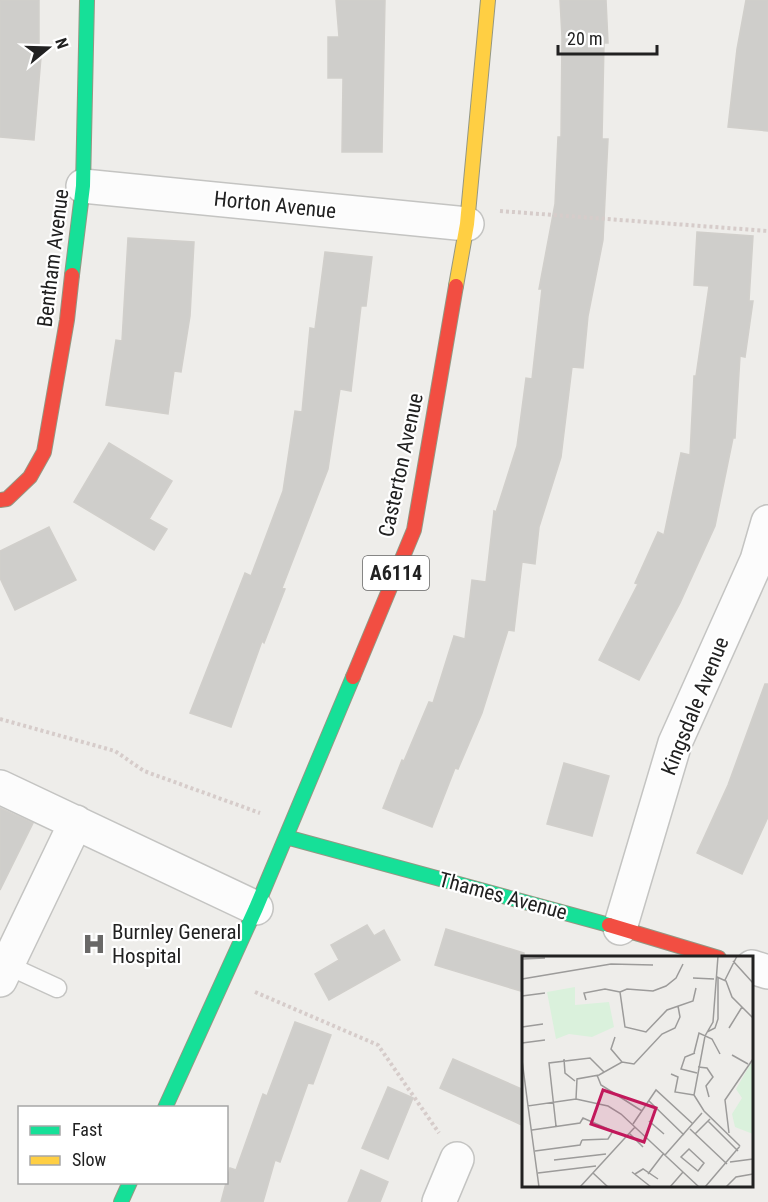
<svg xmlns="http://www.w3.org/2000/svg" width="768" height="1202" viewBox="0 0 768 1202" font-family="'Roboto Condensed',sans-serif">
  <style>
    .building { fill: #cfcecb; stroke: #d1cfcb; stroke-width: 1.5 }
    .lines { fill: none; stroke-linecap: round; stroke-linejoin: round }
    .lane-casing { stroke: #c4c4c2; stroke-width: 21 }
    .street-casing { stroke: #c4c4c2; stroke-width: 36 }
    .fast-casing { stroke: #949783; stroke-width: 16 }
    .slow-casing { stroke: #949783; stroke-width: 16 }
    .jam-casing { stroke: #949783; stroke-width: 16 }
    .path { stroke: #d6ccca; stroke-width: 4; stroke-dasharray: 3 3; stroke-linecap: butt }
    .lane { stroke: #fcfcfc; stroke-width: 18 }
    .street { stroke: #fcfcfc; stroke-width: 33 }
    .fast { stroke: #16e098; stroke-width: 14 }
    .slow { stroke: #ffcf43; stroke-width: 14 }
    .jam { stroke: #f24e42; stroke-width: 14 }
    .labels { text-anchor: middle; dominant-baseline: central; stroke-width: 4.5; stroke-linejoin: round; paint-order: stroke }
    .shield { fill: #fff; stroke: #646464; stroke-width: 1.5 }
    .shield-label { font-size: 20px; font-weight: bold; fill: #212121 }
    .street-label { font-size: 21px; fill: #212121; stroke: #fff }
    .poi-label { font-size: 21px; fill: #212121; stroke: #fff; text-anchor: start }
    .inset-road { fill: none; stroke: #9c9b9a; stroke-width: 1.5 }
    .view { fill: #c2185b; fill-opacity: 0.15; stroke: #c2185b; stroke-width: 3 }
    .inset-edge { fill: none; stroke: #212121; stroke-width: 3 }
  </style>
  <rect width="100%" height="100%" fill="#eeedea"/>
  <path class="building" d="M0 0H39V57H41L34 140 0 137Z
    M336 0H385L382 152H342L343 78H328V37H339Z
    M560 0H606L608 43H604L602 139H608L603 240 588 316 583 368 572 367 561 457 539 527 535 564 522 562 514 631 508 630 482 713 458 769 455 768 432 827 383 808 402 760 404 761 429 702 433 703 454 636 465 639 472 580 486 582 494 511 496 512 517 446 526 378 532 379 542 289H539L555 204 558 137H561L562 37Z
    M746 0H768V131L728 127 737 49Z
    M697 232 753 236 749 301H753L745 357 740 356 735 438H733L715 526 680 603 639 680 599 660 638 584 635 583 658 532 664 535 681 453 690 455 694 376H696L709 286 694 285Z
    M128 238 194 242 190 316 181 372 174 371 168 414 106 405 116 340 122 341Z
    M325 252 372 257 366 306H361L351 391 340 389 328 469 282 588 285 589 264 643 262 641 231 727 190 713 245 573 251 576 283 491 295 411 302 412 310 328 315 329Z
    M109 443 172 481 149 519 167 529 154 550 74 502Z
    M49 527 76 580 15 610 0 578V551Z
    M765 684H768V817L742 874 697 853 728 785Z
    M564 763 609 776 592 836 547 824Z
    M0 808 33 823 0 890Z
    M367 925 374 936 384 930 400 960 329 1000 315 974 339 960 331 945Z
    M446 929 524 953V992L435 965Z
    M295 1022 331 1035 313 1084 308 1083 280 1162 275 1160 263 1202H221L230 1168 236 1170 263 1094 267 1096Z
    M453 1059 524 1090V1126L440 1088Z
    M388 1087 413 1098 388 1159 362 1148Z
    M361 1170 388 1182 380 1202H348Z"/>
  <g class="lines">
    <g class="lane-casing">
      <path id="lane" d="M7 965 57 988"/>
    </g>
    <g class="street-casing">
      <path id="street" d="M83 186 467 224
        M0 787 256 908
        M620 928 675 743 757 560 768 522
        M752 967 768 972
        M0 980 76 822
        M439 1202 457 1159"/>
    </g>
    <g class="fast-casing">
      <path id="fast" d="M72 275 83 186 87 0
        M286 837 609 925
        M165 1108 256 908 353 677
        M121 1202 130 1182"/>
    </g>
    <g class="slow-casing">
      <path id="slow" d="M456 286 467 224 488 0"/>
    </g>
    <g class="jam-casing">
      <path id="jam" d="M0 500 7 499 30 477 44 452 67 320 72 275
        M353 677 414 530 456 286
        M609 925 719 958"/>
    </g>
    <path class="path" d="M500 211 768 231
      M0 719 115 751 144 771 260 813
      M255 992 378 1045 439 1133"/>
    <use href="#lane" class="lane"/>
    <use href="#street" class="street"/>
    <use href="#fast" class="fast"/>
    <use href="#slow" class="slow"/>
    <use href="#jam" class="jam"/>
  </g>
  <defs>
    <g id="hospital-bare" transform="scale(1.8)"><path d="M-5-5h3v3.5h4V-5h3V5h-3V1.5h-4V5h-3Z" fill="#696867" stroke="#fff" stroke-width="2.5" paint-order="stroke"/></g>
  </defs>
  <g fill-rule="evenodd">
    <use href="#hospital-bare" x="94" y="944"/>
  </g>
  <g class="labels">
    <rect class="shield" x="363" y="556" width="66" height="34" rx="4.5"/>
    <g class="shield-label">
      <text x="396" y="573">A6114</text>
    </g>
    <g class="street-label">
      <text transform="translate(275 205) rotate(6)">Horton Avenue</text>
      <text transform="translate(53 258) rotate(-83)">Bentham Avenue</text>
      <text transform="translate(401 465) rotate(-78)">Casterton Avenue</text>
      <text transform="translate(695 706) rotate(-68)">Kingsdale Avenue</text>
      <text transform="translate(503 896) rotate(15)">Thames Avenue</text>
    </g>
    <g class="poi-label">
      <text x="112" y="932">Burnley General<tspan x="112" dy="24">Hospital</tspan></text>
    </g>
  </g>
  <g transform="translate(522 956)">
    <rect width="231" height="231" fill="#eeedea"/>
    <path d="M53 31V49L87 46 92 71 70 81 47 78 34 83 25 36ZM229 107 231 109V178L213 171 210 158 220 142 214 133Z" fill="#daf1dc"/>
    <path class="inset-road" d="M196 0 191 66 183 80 172 139 182 155 218 190M0 3 23 2M211 5 231 27M161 8 154 22 144 30 131 35 105 33 98 36 103 71 124 76 145 54 171 45 174 32M195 21 204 25 210 41 231 62M171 22 192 23M0 23 89 8 131 9M203 24 215 0M0 40 23 37M64 44 62 37 83 33 98 36M0 71 21 68M207 72 220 51M185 76 193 72 196 63V21M93 81 89 93 100 106M0 87 23 84M172 97 177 77 190 83 198 98M173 97 163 101 159 113 175 117M210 99 226 108M42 103 43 117 53 125M0 104 6 150 54 143 86 150 99 158 177 231M176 111 185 112 191 121 184 130 187 141M149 118 156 121 153 136 172 139M75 119 79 129 120 155M54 143 55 123 77 119 100 106 112 108 140 78 153 72 158 61 156 50M127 145 162 179M6 150 17 231M127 165 142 178M186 165 216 195M111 168 134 134 171 168M34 170 27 107 68 102 82 116M168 173 205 208M10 174 58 167 61 162 91 175 86 183 60 184M107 177 121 191M207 177 203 144 231 103M173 178 188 163M167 193 182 207 176 215 159 201ZM13 195 58 189 60 184M143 199 180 157M32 204 84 198M208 206 231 203M110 216 129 231M16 217 74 210M71 217 86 231M113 218 121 213 136 223M126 218 142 197M58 231 113 171M148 231 161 216M183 231 218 190M204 231 214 221 231 218"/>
    <path class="view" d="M81 134 134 152 122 186 69 168Z"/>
    <rect width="231" height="231" class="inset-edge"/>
  </g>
  <rect x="18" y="1106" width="210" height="78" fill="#ffffff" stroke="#a6a6a6" stroke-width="1.5"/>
  <rect x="30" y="1126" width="30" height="9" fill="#16e098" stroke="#a6a6a6" stroke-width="1.5"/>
  <text x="72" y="1136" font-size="18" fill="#212121">Fast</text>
  <rect x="30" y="1156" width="30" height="9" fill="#ffcf43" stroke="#a6a6a6" stroke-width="1.5"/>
  <text x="72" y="1166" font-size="18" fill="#212121">Slow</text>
  <g transform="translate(48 48) rotate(71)" stroke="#ffffff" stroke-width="4.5" paint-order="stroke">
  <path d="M0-4.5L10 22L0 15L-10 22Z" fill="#212121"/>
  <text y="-9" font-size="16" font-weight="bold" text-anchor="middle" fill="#212121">N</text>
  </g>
  <path d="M558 45v9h99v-9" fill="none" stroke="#212121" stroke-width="3"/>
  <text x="567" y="45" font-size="18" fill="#212121" stroke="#ffffff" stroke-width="4.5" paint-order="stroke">20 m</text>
</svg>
